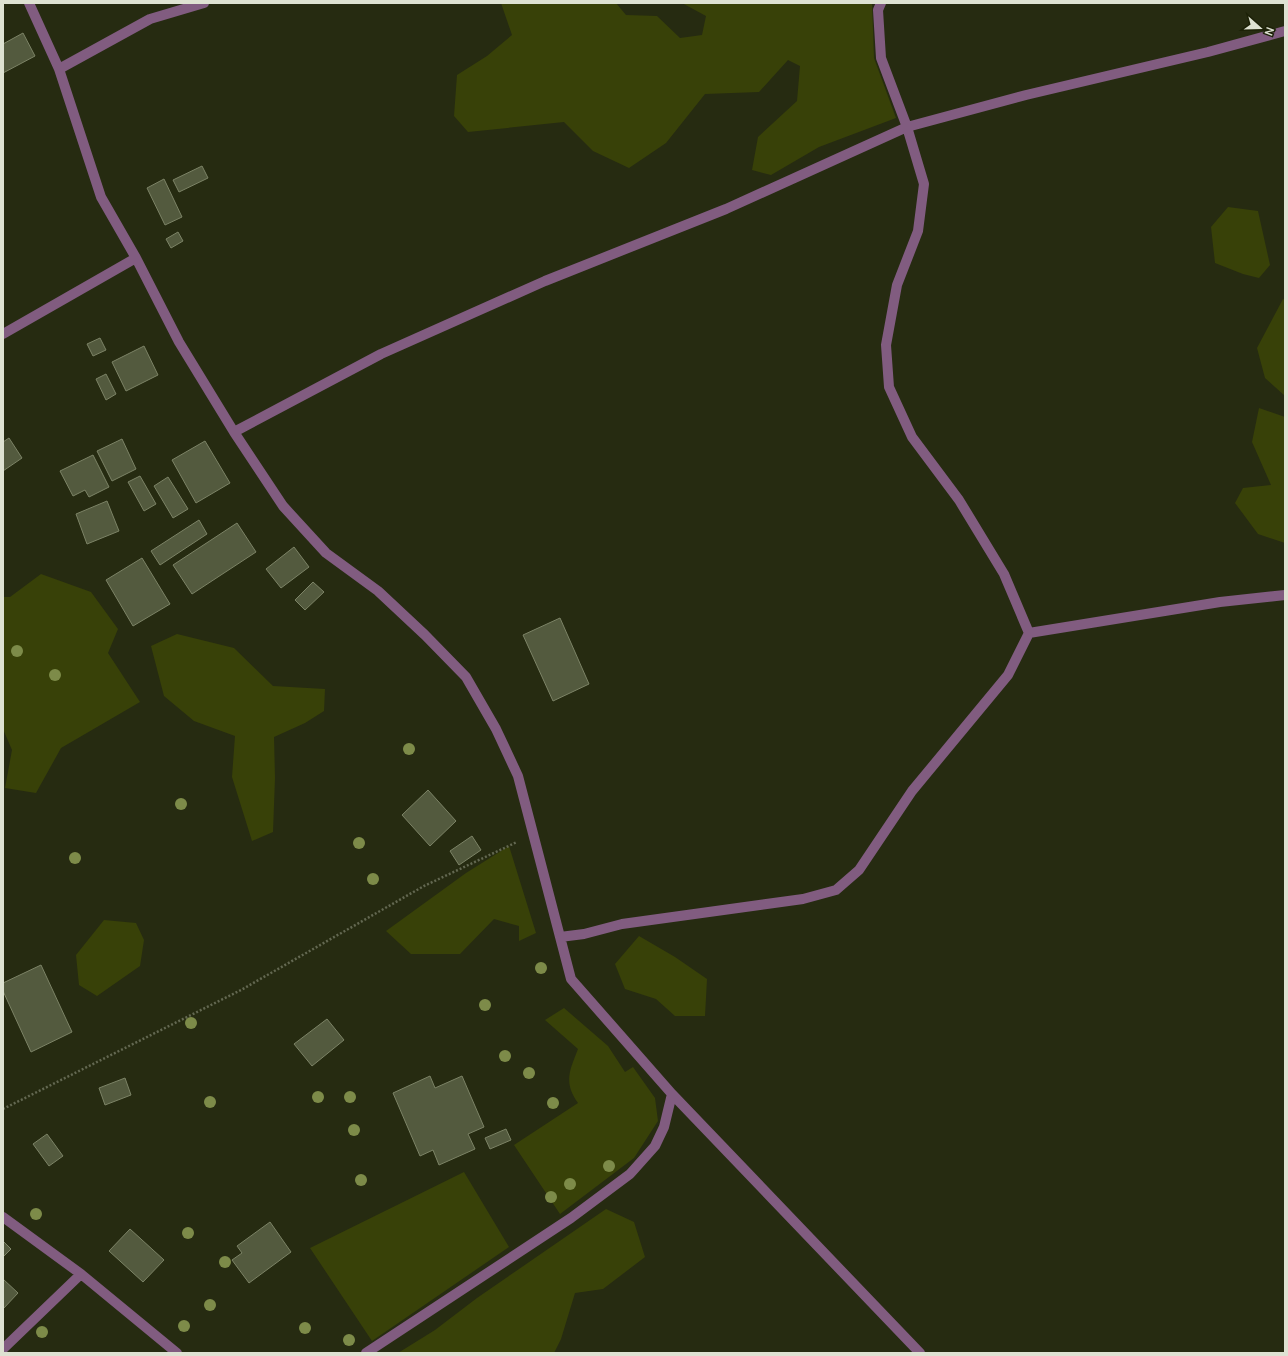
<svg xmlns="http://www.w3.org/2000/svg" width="1288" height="1356" viewBox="0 0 1288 1356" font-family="Manrope,sans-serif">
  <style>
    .green { fill: #384108 }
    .building { fill: #535a3e; stroke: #7c8366 }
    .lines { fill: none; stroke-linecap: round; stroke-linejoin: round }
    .path { stroke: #636851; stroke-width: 2.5; stroke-dasharray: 2 2; stroke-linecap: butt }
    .street { stroke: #815c80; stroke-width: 10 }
    .tree { fill: #7d8b49 }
  </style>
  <rect width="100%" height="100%" fill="#262b11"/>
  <path class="green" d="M501 3H616L626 15 657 16 680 38 702 35 706 16 682 3H872L874 58 896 118 819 147 771 175 752 170 758 137 797 101 800 66 788 60 759 92 705 94 666 143 629 168 593 151 564 122 468 132 454 116 457 75 487 56 512 35Z
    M1228 207 1258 211 1270 265 1259 278 1243 274 1215 263 1211 227Z
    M1283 299 1285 300V396L1265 378 1257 348Z
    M1259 408 1285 417V543L1258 534 1235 503 1243 488 1271 485 1252 442Z
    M41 574 91 592 118 629 108 653 140 702 61 748 36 793 5 788 12 750 3 729V597H10Z
    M177 634 234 648 273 686 325 689 324 711 305 723 274 737 275 778 273 832 252 841 232 777 235 736 194 721 164 696 151 646Z
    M509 846 536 933 519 941V926L494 919 460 954H411L386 931 466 873Z
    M104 920 136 923 144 940 140 966 97 996 79 985 76 955Z
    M639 936 675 957 707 979 705 1016H675L656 999 625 989 615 964Z
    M564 1008 608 1046 625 1072 633 1067 655 1098 658 1121 634 1158 560 1214 514 1145 578 1103C563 1082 570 1070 578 1049L545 1020Z
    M464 1172 509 1247 372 1341 310 1248Z
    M606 1209 634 1222 645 1257 603 1289 575 1293 561 1339 554 1353H398L435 1330 477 1298Z"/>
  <path class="building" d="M23 33 35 56 3 73V44Z
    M202 166 208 178 179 192 173 180Z
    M164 179 182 217 165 225 147 188Z
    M178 232 183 241 171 248 166 239Z
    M100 338 106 350 93 356 87 344Z
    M144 346 158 375 126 391 112 362Z
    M106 374 116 394 106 400 96 379Z
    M9 438 22 458 3 471V442Z
    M122 439 136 469 112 481 97 451Z
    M205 441 230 483 196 503 172 460Z
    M93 455 109 487 89 497 85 490 73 496 60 471Z
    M140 476 156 504 144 511 128 482Z
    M168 477 188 509 173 518 154 486Z
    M107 501 119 531 87 544 76 514Z
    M199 520 207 534 160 565 151 551Z
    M237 523 256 552 192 594 173 565Z
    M294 547 309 567 281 588 266 569Z
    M142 558 170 604 133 626 106 580Z
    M313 582 324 592 305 610 295 600Z
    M560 618 589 684 553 701 523 635Z
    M428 790 456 821 430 846 402 815Z
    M472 836 481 850 459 865 450 851Z
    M41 965 72 1032 31 1052 3 991V983Z
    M327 1019 344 1040 312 1066 294 1044Z
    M430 1076 435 1088 462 1076 484 1127 468 1134 475 1149 439 1165 433 1150 420 1156 393 1093Z
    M125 1078 131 1095 105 1105 99 1088Z
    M506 1129 511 1140 490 1149 485 1138Z
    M47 1134 63 1156 49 1166 33 1144Z
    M270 1222 291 1252 249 1283 232 1260 242 1253 237 1246Z
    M130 1229 164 1260 143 1282 109 1251Z
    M3 1241 11 1249 3 1257Z
    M3 1279 18 1293 3 1309Z"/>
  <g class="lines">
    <path class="path" d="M3 1109 241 990 424 886 517 842"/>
    <path class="street" d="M29 3 59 69 101 197 136 258
      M881 3 878 10 881 58 907 127 924 184 918 231 897 285 886 345 889 387 912 437 959 500 1004 574 1029 633
      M59 69 150 19 204 3
      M3 334 136 258 179 342 234 432 283 506 326 553 378 591 425 635 466 677 496 729 518 776 571 979 672 1094 920 1353
      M234 432 381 354 545 281 726 209 907 127 1026 95 1208 52 1285 31
      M560 937 584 934 622 924 803 899 836 890 859 870 912 791 1008 675 1029 633 1220 602 1285 595
      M3 1217 81 1274 177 1353
      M3 1349 81 1274
      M366 1353 571 1218 630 1174 655 1146 664 1127 672 1094"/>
  </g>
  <g class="tree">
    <circle cx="17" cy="651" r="6"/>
    <circle cx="55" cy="675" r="6"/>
    <circle cx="409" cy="749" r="6"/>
    <circle cx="181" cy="804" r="6"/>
    <circle cx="359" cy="843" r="6"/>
    <circle cx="75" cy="858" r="6"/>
    <circle cx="373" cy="879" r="6"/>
    <circle cx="541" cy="968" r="6"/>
    <circle cx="485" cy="1005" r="6"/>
    <circle cx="191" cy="1023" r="6"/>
    <circle cx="505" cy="1056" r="6"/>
    <circle cx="529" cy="1073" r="6"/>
    <circle cx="318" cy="1097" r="6"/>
    <circle cx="350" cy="1097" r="6"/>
    <circle cx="210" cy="1102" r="6"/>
    <circle cx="553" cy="1103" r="6"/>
    <circle cx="354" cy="1130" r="6"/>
    <circle cx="609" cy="1166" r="6"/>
    <circle cx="361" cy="1180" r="6"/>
    <circle cx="570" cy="1184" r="6"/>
    <circle cx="551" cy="1197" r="6"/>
    <circle cx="36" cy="1214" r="6"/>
    <circle cx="188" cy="1233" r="6"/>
    <circle cx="225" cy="1262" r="6"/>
    <circle cx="210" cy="1305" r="6"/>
    <circle cx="184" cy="1326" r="6"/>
    <circle cx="305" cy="1328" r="6"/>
    <circle cx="42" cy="1332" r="6"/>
    <circle cx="349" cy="1340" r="6"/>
  </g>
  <rect width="1288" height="1356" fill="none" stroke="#dee2d2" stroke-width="8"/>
  <g transform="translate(1260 28) rotate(110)" stroke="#1c2107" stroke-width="3" paint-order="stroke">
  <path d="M0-3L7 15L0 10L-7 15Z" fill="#dee2d2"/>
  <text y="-6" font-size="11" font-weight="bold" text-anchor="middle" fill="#dee2d2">N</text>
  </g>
</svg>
